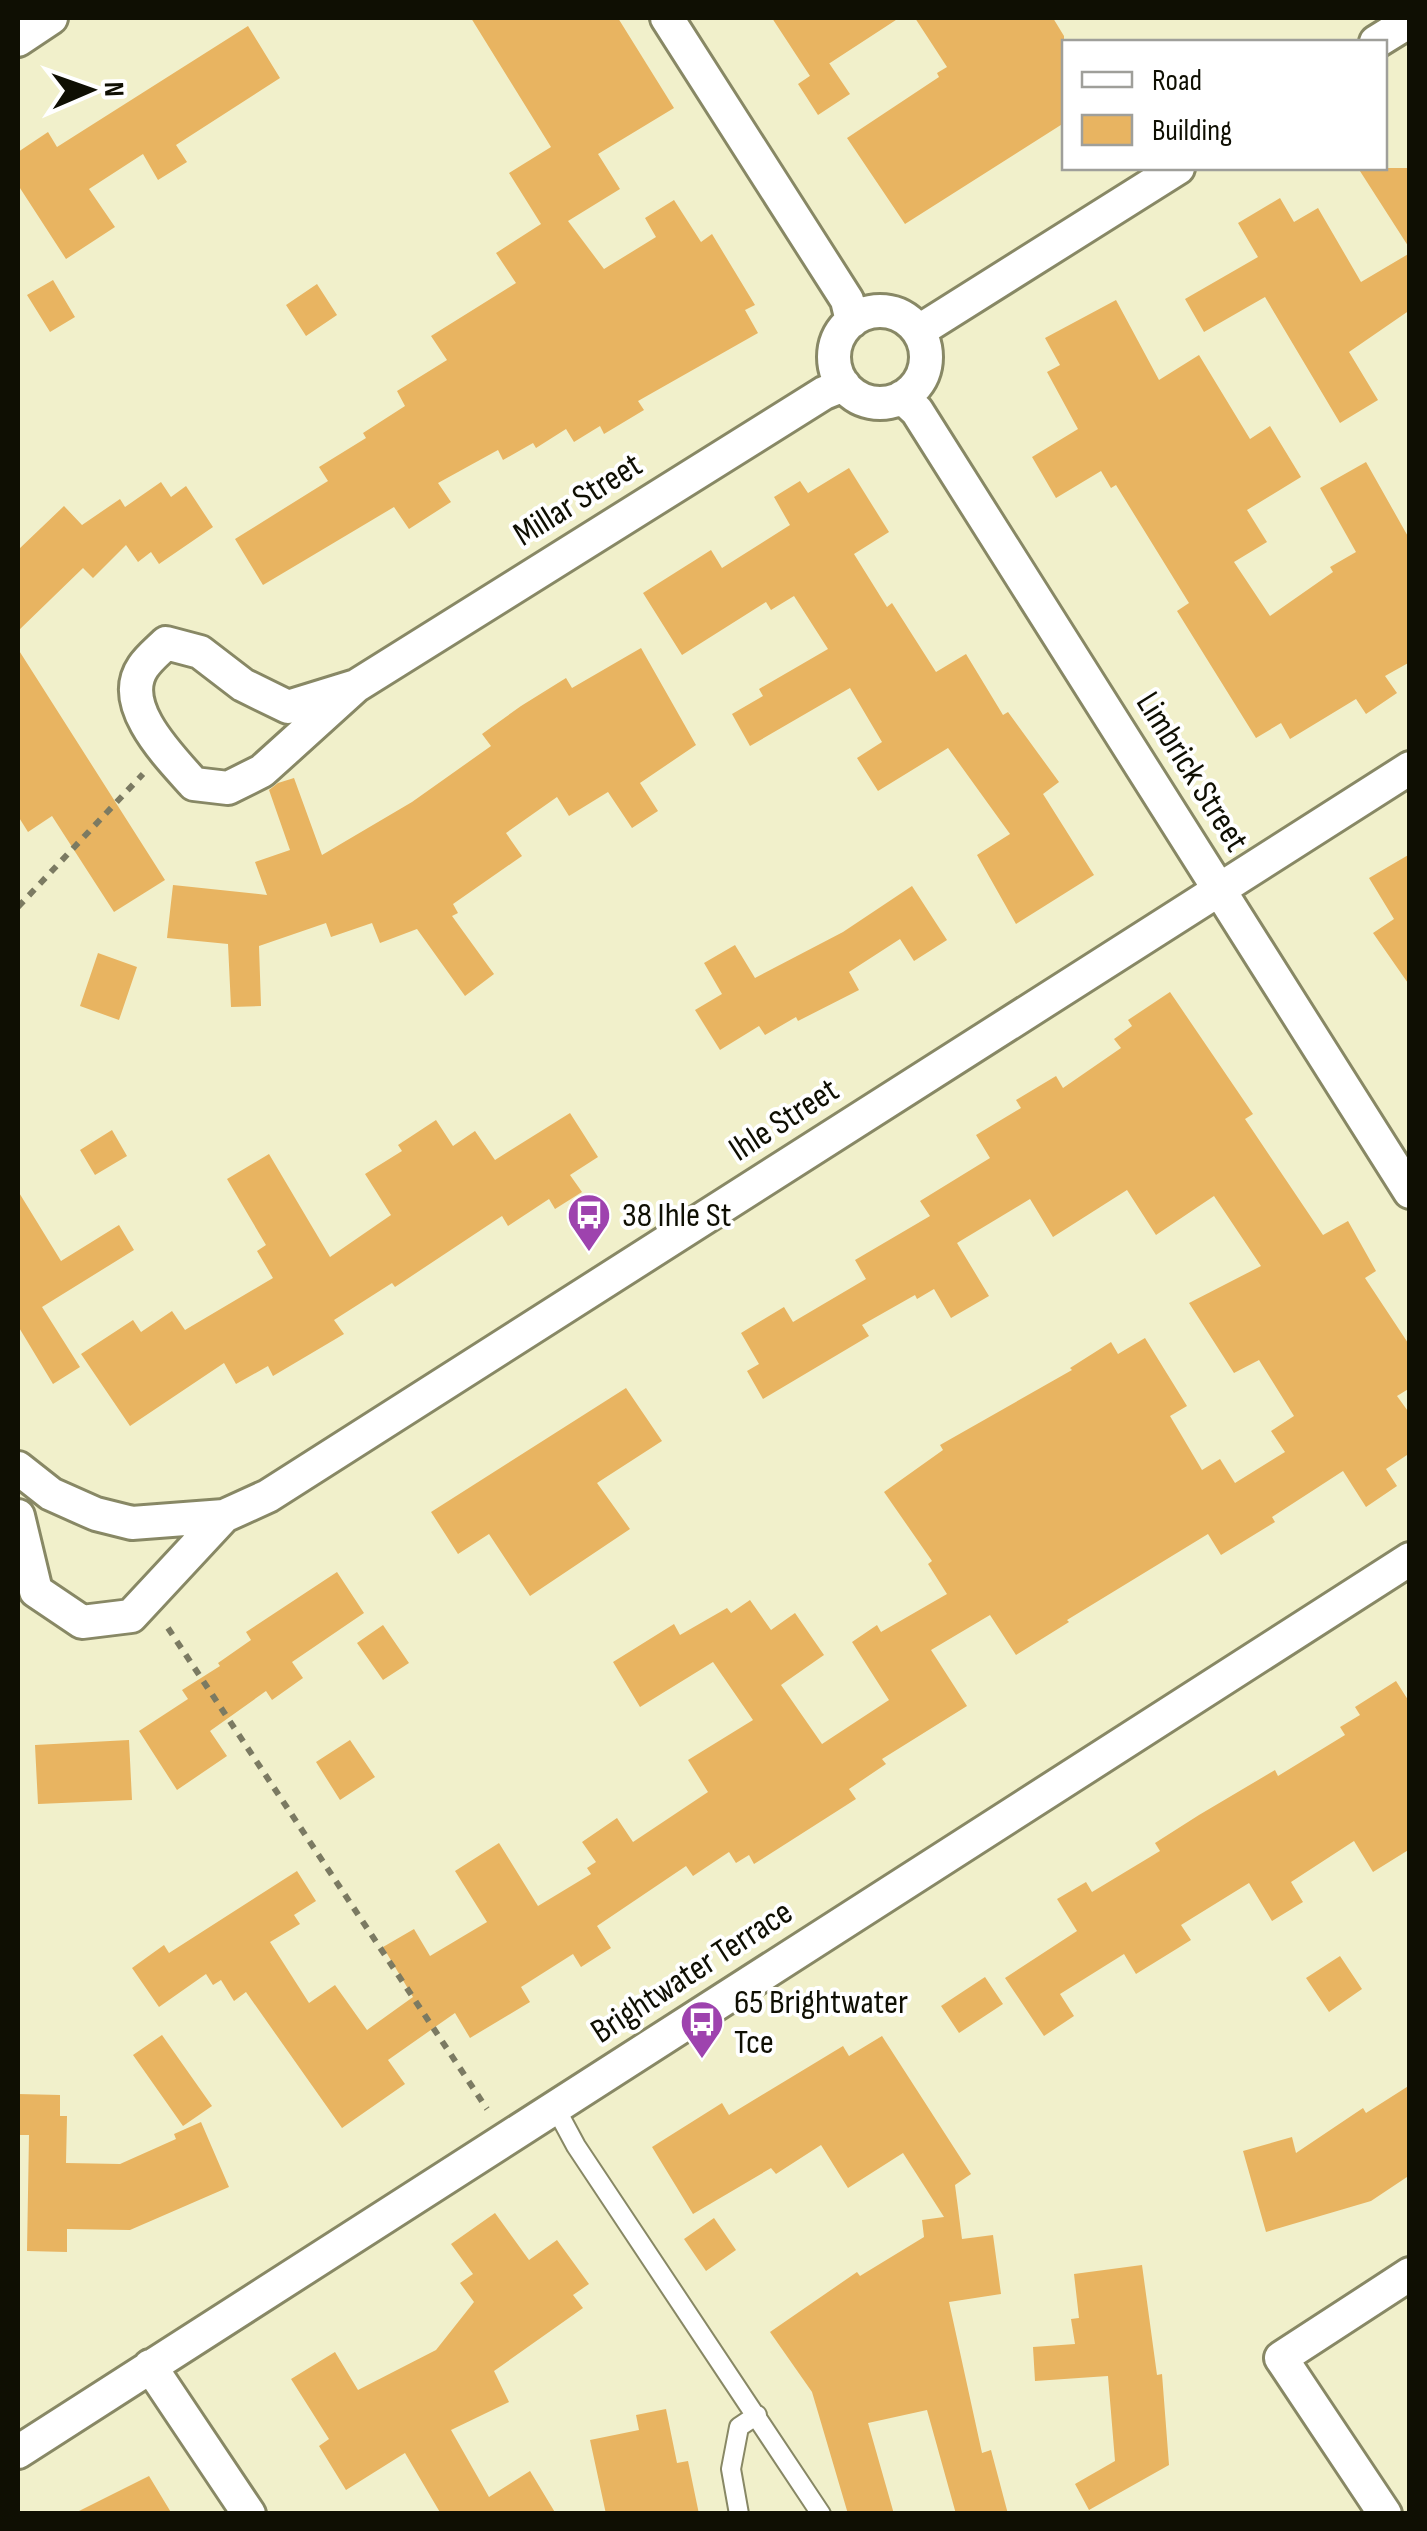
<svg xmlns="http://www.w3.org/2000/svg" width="1427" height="2531" viewBox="0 0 1427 2531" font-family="'Sofia Sans Condensed',sans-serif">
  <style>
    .building { fill: #e8b461 }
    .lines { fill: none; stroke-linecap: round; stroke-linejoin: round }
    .lane-casing { stroke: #888865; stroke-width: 22 }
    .street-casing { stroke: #888865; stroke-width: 38 }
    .path { stroke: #7b7a62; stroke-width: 6; stroke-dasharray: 8 8; stroke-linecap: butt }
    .lane { stroke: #fff; stroke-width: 18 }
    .street { stroke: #fff; stroke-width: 32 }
    .labels { text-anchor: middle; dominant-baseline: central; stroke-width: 8; stroke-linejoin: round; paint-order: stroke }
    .street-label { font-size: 35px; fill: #0f0f03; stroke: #fff }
    .poi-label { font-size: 35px; fill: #0f0f03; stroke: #fff; text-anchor: start }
  </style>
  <rect width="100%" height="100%" fill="#f1f0cb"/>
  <path class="building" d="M471 18H618L674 108 598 154 620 189 568 221 604 269 656 237 645 218 674 200 701 242 712 234 755 305 745 310 758 333 638 401 644 410 604 434 600 426 574 442 566 429 536 448 533 443 503 460 498 450 438 483 451 502 409 529 394 507 263 585 235 539 328 481 319 467 366 438 363 433 405 406 397 391 447 360 431 336 516 283 496 253 541 224 509 173 551 147Z
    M772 18H899L810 76Z
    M915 18H1053L1064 36V123L905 224 847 138 939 77 937 73 947 67Z
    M248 26 280 78 176 145 187 162 158 180 143 154 89 189 115 227 66 259 18 185V152L48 132 57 147Z
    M829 63 850 94 818 115 798 84Z
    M1358 168H1410V249Z
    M1280 198 1294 222 1318 208 1361 282 1410 253V310L1349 352 1378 400 1340 423 1265 297 1204 332 1185 299 1258 257 1238 223Z
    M53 280 75 317 50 332 27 295Z
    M317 284 337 315 306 336 286 305Z
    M1116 300 1159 380 1199 355 1250 439 1270 426 1301 477 1247 510 1267 542 1234 562 1270 616 1333 572 1330 567 1356 552 1320 488 1366 462 1410 540V662L1385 676 1397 693 1366 714 1356 699 1290 739 1281 723 1256 738 1177 611 1189 603 1116 485 1111 488 1101 471 1056 498 1032 457 1078 429 1047 372 1060 365 1045 338Z
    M849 468 889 532 854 554 887 607 892 603 936 672 966 654 1003 715 1008 712 1059 782 1043 794 1094 875 1016 924 977 855 1010 834 948 748 878 791 857 758 882 742 850 688 750 746 732 714 763 696 759 689 828 649 794 596 771 610 766 602 682 655 643 593 711 550 722 568 790 525 774 497 800 481 808 493Z
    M161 482 171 497 186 486 213 527 159 564 151 552 138 562 126 545 93 578 83 568 18 631V550L64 506 82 525 120 499 125 507Z
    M641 648 696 745 640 783 658 811 632 828 608 792 569 816 557 797 506 833 522 856 453 904 458 913 452 916 494 974 465 996 417 929 380 943 372 923 331 937 326 923 259 946 261 1006 231 1007 228 944 167 938 173 885 267 895 255 862 290 850 269 790 278 783 294 778 322 855 412 802 491 746 482 734 521 706 566 678 572 688Z
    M18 649 165 880 114 912 52 816 28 832 18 816Z
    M1410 854V986L1373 933 1394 919 1369 878Z
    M912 886 947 940 914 961 900 939 849 972 859 990 798 1021 796 1017 765 1035 759 1026 720 1050 695 1010 722 994 704 963 735 945 755 978 843 932Z
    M98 953 137 967 119 1020 80 1006Z
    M1170 992 1253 1114 1245 1119 1323 1235 1348 1221 1376 1271 1365 1278 1410 1346V1388L1397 1396 1410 1414V1453L1386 1469 1397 1486 1366 1507 1343 1471 1272 1517 1275 1522 1221 1555 1208 1534 1067 1620 1069 1622 1016 1655 990 1615 931 1650 967 1706 882 1759 886 1764 849 1789 856 1799 754 1864 749 1855 736 1863 729 1852 693 1876 686 1866 597 1926 611 1948 581 1967 573 1954 521 1987 530 2002 470 2038 455 2013 388 2060 405 2084 342 2128 246 1992 234 2001 221 1980 213 1985 206 1974 159 2007 132 1968 164 1945 169 1953 297 1871 316 1901 294 1915 300 1924 270 1942 309 2003 335 1985 367 2030 413 1997 383 1947 414 1929 430 1956 487 1922 455 1871 499 1843 538 1906 591 1874 587 1868 596 1862 582 1842 617 1818 633 1842 708 1792 688 1760 753 1720 713 1662 640 1707 613 1662 674 1624 680 1635 727 1608 731 1613 750 1600 771 1630 795 1613 824 1655 781 1685 822 1744 889 1700 852 1642 877 1625 881 1632 947 1594 928 1564 932 1561 884 1492 943 1450 940 1445 1072 1370 1070 1368 1111 1342 1118 1354 1145 1338 1187 1406 1170 1416 1202 1470 1220 1459 1235 1483 1285 1452 1271 1431 1294 1416 1259 1360 1234 1373 1189 1303 1261 1266 1214 1196 1156 1235 1127 1190 1053 1237 1030 1199 957 1243 989 1296 951 1318 934 1289 917 1299 915 1295 862 1325 869 1336 763 1399 747 1371 759 1364 741 1333 784 1307 793 1322 866 1279 855 1260 930 1216 920 1201 990 1158 976 1135 1021 1108 1016 1100 1056 1076 1063 1088 1121 1048 1114 1039 1132 1026 1128 1020Z
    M570 1113 598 1157 570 1175 582 1192 555 1209 549 1199 508 1226 502 1216 395 1287 392 1283 334 1320 344 1334 273 1376 268 1366 236 1384 224 1363 130 1426 81 1354 133 1320 141 1332 172 1311 185 1330 273 1278 257 1251 266 1245 227 1179 269 1154 330 1257 391 1215 365 1174 402 1151 398 1145 436 1120 453 1146 475 1131 495 1160Z
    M112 1130 127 1156 95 1175 80 1150Z
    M18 1191 61 1261 119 1225 134 1250 42 1307 80 1367 53 1384 18 1326Z
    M626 1388 662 1441 597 1483 630 1529 530 1596 489 1534 458 1554 431 1512Z
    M337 1572 364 1613 292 1662 303 1678 272 1700 266 1691 210 1731 227 1756 177 1790 139 1731 188 1699 182 1690 220 1666 218 1663 251 1640 246 1632Z
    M383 1625 409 1663 383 1680 357 1643Z
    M1396 1681 1410 1703V1849L1373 1872 1354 1841 1291 1882 1303 1902 1272 1921 1249 1883 1181 1925 1191 1940 1136 1974 1124 1954 1060 1994 1074 2016 1044 2036 1005 1978 1077 1931 1057 1899 1086 1882 1092 1892 1160 1851 1155 1843 1199 1815 1275 1770 1278 1776 1345 1735 1340 1727 1360 1715 1355 1707Z
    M129 1740 132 1800 38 1804 35 1745Z
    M350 1740 375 1777 340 1800 316 1762Z
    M1340 1956 1362 1989 1329 2012 1306 1978Z
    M985 1977 1003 2004 959 2033 941 2006Z
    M162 2035 212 2106 183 2126 133 2055Z
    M882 2036 971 2174 955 2185 962 2239 993 2235 1001 2294 949 2302 982 2453 991 2450 1008 2514H956L927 2410 868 2423 894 2514H848L812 2392 770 2332 857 2272 860 2276 924 2237 922 2220 944 2217 903 2153 848 2188 821 2145 776 2174 771 2168 693 2214 652 2147 722 2103 729 2115 843 2046 849 2056Z
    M1410 2085V2175L1371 2201 1266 2232 1243 2151 1292 2137 1296 2153 1363 2108 1366 2113Z
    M18 2094 60 2095V2116H67L66 2163 120 2164 176 2139 174 2134 201 2122 229 2187 130 2230 67 2229V2252L27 2251 29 2135H18Z
    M495 2213 529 2260 557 2240 589 2284 573 2295 583 2308 494 2371 509 2402 451 2430 489 2497 530 2471 556 2514H441L405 2453 346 2490 319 2446 329 2439 291 2379 335 2352 358 2390 436 2350 474 2302 460 2283 473 2274 451 2244Z
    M714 2218 736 2250 706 2271 684 2239Z
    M1142 2265 1157 2375 1162 2374 1169 2465 1089 2510 1075 2484 1115 2461 1108 2376 1035 2381 1033 2347 1075 2344 1071 2319 1079 2318 1074 2274Z
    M666 2409 677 2463 688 2461 699 2514H606L590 2440 639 2430 636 2415Z
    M149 2476 172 2514H73Z"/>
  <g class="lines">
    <g class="lane-casing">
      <path id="lane" d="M555 2107 576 2146 821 2514
        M739 2514 731 2469 739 2427 757 2415"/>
    </g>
    <g class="street-casing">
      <path id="street" d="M667 18 847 300 852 321
        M18 40 51 18
        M1376 42 1410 21
        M834 357a46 46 0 1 1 92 0a46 46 0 1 1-92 0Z
        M919 331 1178 168
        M902 397 917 411 1410 1192
        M356 686 262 771 228 788 194 784C170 757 117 705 143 667 149 658 158 651 166 643L200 652 243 685 288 707 356 686 824 393 844 385
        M18 1468 51 1494 96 1514 132 1523 224 1516 268 1496 1410 768
        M18 1516 36 1591 82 1622 131 1616 224 1516
        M150 2366 249 2514
        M18 2452 1410 1559
        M1385 2514 1281 2358 1410 2274"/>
    </g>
    <path class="path" d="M18 907 143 774
      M168 1628 487 2109"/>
    <use href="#lane" class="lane"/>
    <use href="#street" class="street"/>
  </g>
  <defs>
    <g id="bus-pin" transform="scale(2.25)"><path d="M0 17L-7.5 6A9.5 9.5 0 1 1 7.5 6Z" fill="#9e43ae" stroke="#fff"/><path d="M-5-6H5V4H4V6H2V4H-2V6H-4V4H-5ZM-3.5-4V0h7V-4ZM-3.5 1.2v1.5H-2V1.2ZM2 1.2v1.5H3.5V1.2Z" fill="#fff"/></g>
  </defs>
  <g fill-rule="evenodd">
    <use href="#bus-pin" x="589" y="1215"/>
    <use href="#bus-pin" x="702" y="2022"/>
  </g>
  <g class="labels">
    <g class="street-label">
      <text transform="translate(578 500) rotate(-32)">Millar Street</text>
      <text transform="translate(1192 772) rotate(58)">Limbrick Street</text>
      <text transform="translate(784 1120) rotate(-33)">Ihle Street</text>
      <text transform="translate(692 1972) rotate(-33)">Brightwater Terrace</text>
    </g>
    <g class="poi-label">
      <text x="622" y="1215">38 Ihle St</text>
      <text x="734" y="2002">65 Brightwater<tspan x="734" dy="40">Tce</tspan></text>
    </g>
  </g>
  <rect width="1427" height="2531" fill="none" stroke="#0f0f03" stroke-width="40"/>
  <rect x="1062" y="40" width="325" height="130" fill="#ffffff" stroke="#9f9f9a" stroke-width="2.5"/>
  <rect x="1082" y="72" width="50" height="15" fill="#ffffff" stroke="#9f9f9a" stroke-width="2.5"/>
  <text x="1152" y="90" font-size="30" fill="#0f0f03">Road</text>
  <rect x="1082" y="115" width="50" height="30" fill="#e8b461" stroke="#9f9f9a" stroke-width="2.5"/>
  <text x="1152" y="140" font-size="30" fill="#0f0f03">Building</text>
  <g transform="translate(90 90) rotate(88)" stroke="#ffffff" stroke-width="8" paint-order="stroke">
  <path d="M0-8L18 38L0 25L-18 38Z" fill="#0f0f03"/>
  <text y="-15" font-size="28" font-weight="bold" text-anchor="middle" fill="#0f0f03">N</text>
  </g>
</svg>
